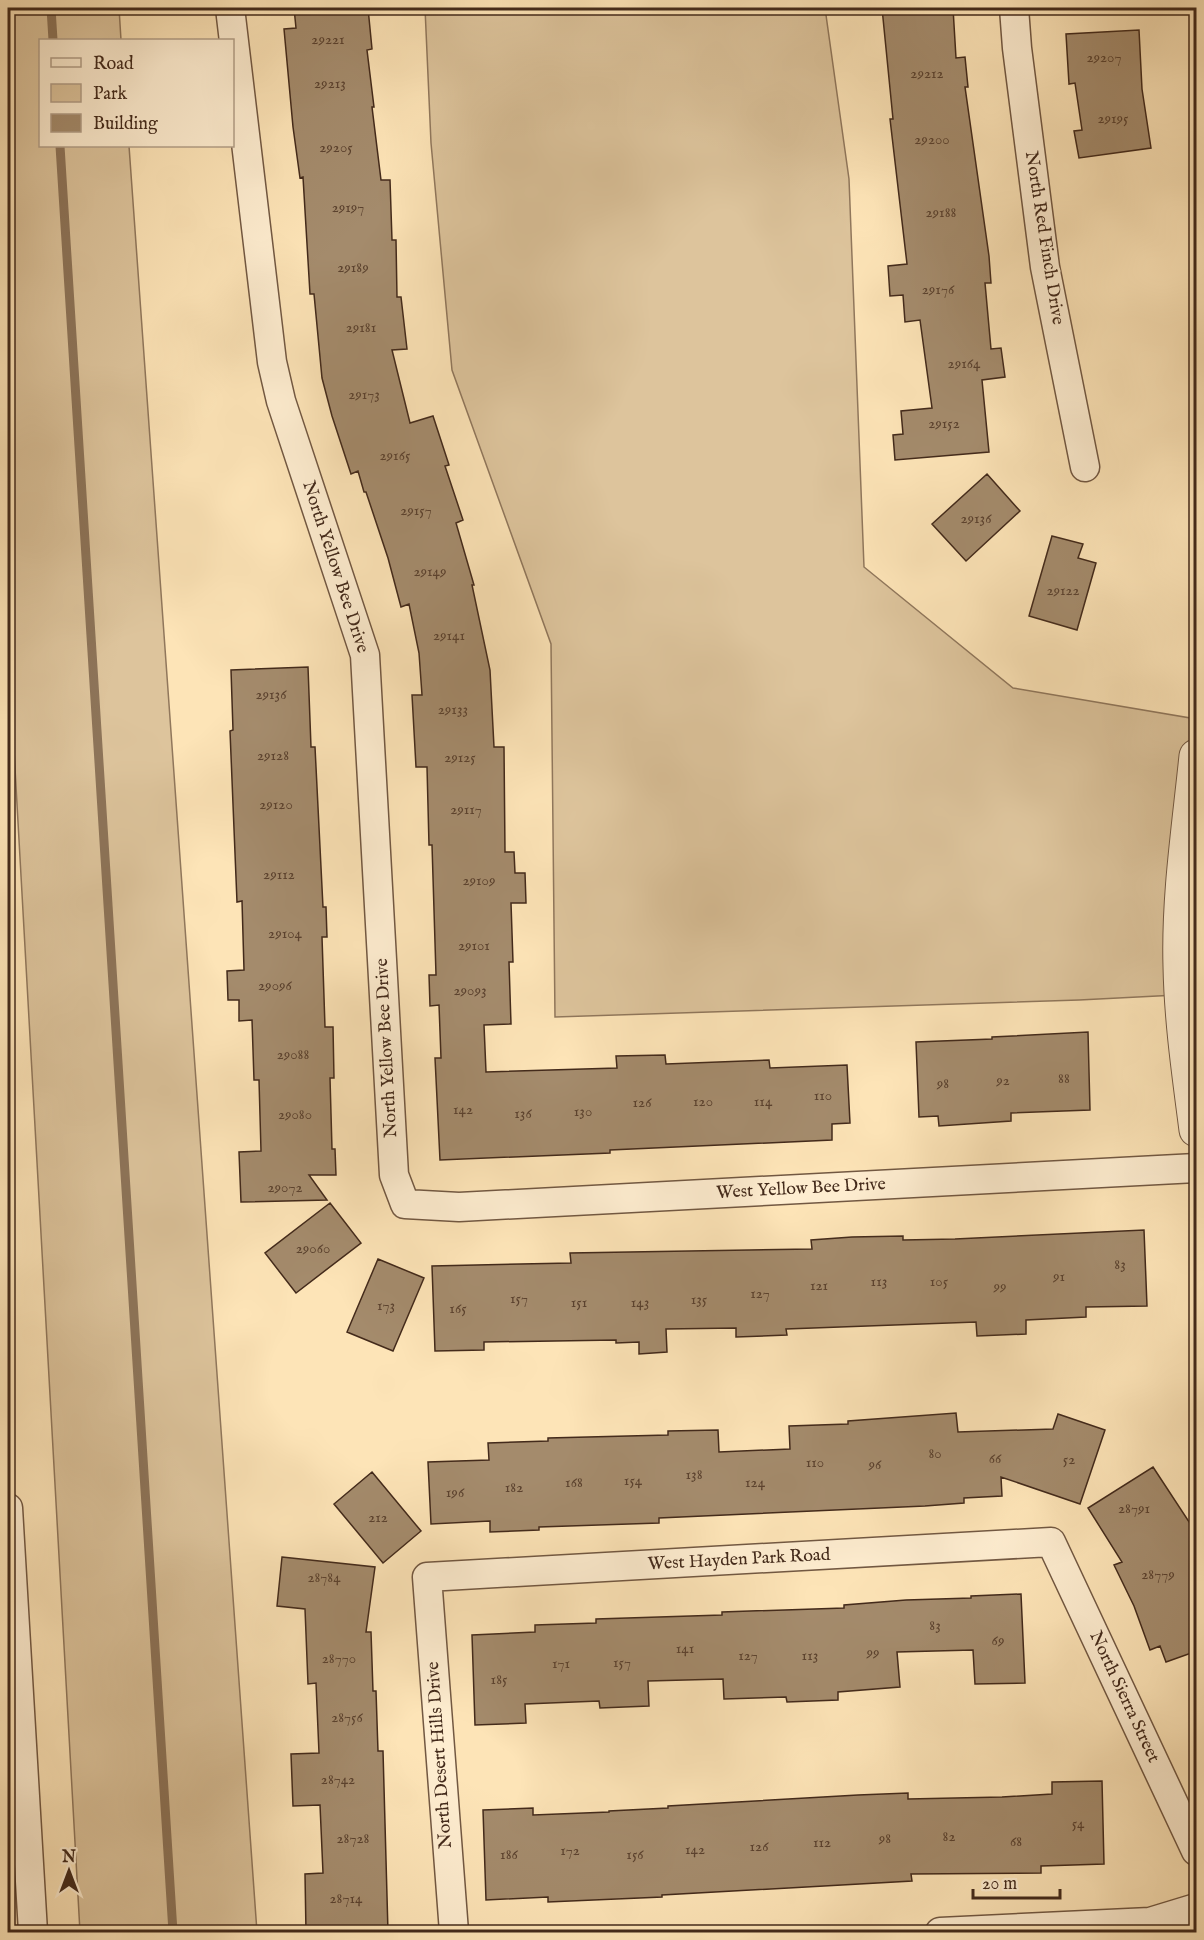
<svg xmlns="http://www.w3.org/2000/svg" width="1204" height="1940" viewBox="0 0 1204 1940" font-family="'IM FELL English',serif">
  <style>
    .green { fill: #ddc49c; stroke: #90775c; stroke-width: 1.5 }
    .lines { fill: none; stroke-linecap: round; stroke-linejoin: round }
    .stream { stroke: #8d7459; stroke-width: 9 }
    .building { fill: #a48b6c; stroke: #432a1b; stroke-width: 1.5 }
    .minor-casing { stroke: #725842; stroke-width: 31 }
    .tertiary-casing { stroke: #725842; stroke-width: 35 }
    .minor { stroke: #feedd0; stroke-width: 28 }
    .tertiary { stroke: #feedd0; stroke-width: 33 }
    .labels { text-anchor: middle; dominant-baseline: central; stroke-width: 5; stroke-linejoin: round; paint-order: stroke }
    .number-label { font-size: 15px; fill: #5b422f }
    .street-label { font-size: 18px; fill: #432a1b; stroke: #feedd0 }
  </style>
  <rect width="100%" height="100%" fill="#fde4b7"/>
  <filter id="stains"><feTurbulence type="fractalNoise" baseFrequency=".00333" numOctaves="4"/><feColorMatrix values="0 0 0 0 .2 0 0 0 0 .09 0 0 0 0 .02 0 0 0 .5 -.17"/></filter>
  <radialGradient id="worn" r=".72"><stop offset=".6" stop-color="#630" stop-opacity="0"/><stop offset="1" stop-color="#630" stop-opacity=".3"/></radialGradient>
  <path class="green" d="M8 8H119L121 40H40V146H129L257 1932H80L8 643Z
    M425 8H825L849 179 864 567 1013 688 1196 719V994L1079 1000 555 1017 551 644 452 370 431 143Z"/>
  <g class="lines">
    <path class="stream" d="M51 8 53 40
      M60 146 173 1932"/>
  </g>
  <path class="building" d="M294 8H368L372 49 367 50 374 107H372L381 180H390L392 240H396L397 297H401L407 349 392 350 410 423 433 416 449 465 445 466 463 520 456 523 474 585H472L490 670 494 747H504L505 852H514L515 873H525L526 903H511L513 962H509L511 1024 484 1025 486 1072 617 1068 616 1056 665 1055 666 1064 769 1060 770 1068 847 1065 850 1123 832 1124V1140L610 1150V1153L440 1160 435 1058H441L439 1005 430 1006 429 975H436L432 845H429L427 767H416L412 695H422L419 653 409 604 401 607 388 558 366 492H364L358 471 351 474 332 416 322 378 314 294H310L303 177 300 178 293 127 284 29 296 28Z
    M882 8H953L956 58 965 57 968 87H965L989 256 991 283H985L991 349 1001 348 1005 377 982 380 989 452 895 460 893 435 903 434 901 411 932 408 920 320 905 322 903 295 890 296 888 266 907 264 890 119H893Z
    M1139 30 1142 89 1151 148 1079 158 1074 131 1082 130 1075 83 1069 84 1066 34Z
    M987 474 1020 511 966 561 932 524Z
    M1052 536 1083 544 1078 558 1096 563 1077 630 1029 616Z
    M308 667 311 747H315L323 907H326L327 937H322L325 1027H333L334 1078H330L332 1149H335L336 1175H309L327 1200 241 1202 239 1152 261 1151 259 1080H254L252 1020 239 1021V1000H228L227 971 244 970 242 901 237 902 230 731 233 730 231 670Z
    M1088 1032 1090 1110 1011 1113V1121L939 1126 938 1116 919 1117 916 1042 992 1039V1037Z
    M330 1203 361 1243 296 1293 265 1253Z
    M1144 1230 1147 1306 1086 1307V1317L1026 1320V1334L977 1336 976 1322 786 1329 787 1335 736 1337V1328L666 1329 667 1352 639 1354V1342L616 1343V1340L484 1342V1350L435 1351 432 1266 571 1263 570 1253 812 1249 811 1240 852 1237 903 1236V1240L955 1239Z
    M378 1259 424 1278 393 1351 347 1332Z
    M956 1413 958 1432 1053 1429 1058 1414 1105 1430 1080 1504 1001 1477 1002 1496 964 1498V1503L925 1506 659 1518V1523L539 1527V1530L490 1532V1521L431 1524 428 1462 489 1460 488 1443 548 1441V1438L668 1435V1431L718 1430 719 1452 790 1449 789 1426 848 1424V1421Z
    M1153 1467 1197 1534V1651L1166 1662 1160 1646 1150 1650 1134 1606 1114 1565 1122 1562 1088 1508Z
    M372 1472 421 1531 383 1563 334 1504Z
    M282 1557 375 1567 366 1632H371L373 1691H376L378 1751H383L388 1932H306L305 1874 323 1873 320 1805 293 1806 291 1754 319 1753 316 1683 308 1684 305 1609 277 1606Z
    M1021 1594 1025 1683 975 1684 973 1650 897 1652 900 1687 838 1692V1700L787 1702 786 1697 724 1699 723 1679 648 1681 649 1706 600 1708 599 1701 525 1704 526 1723 475 1725 472 1635 535 1632V1625L596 1623V1619L722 1615V1612L844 1608V1605L906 1600 971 1598V1596Z
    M1102 1781 1104 1864 1041 1866V1873L911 1874 912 1881 662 1895V1897L548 1902V1897L486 1900 483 1810 533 1808V1815L609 1812V1811L668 1808V1806L858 1795 908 1793V1799L1002 1797 1052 1794V1782Z"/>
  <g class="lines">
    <g class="minor-casing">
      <path id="minor" d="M230 8 272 362 281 401 365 655 394 1175 405 1204 459 1207 1196 1168
        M1014 8 1017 48 1045 267 1085 467
        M8 1508 33 1932
        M454 1932 427 1577 1051 1542 1196 1851
        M940 1932 1150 1922 1196 1908"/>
    </g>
    <g class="tertiary-casing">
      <path id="tertiary" d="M1196 756C1189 825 1178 896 1180 966 1181 1021 1189 1076 1196 1130"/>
    </g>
    <use href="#minor" class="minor"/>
    <use href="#tertiary" class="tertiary"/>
  </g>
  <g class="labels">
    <g class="number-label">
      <text x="328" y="39">29221</text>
      <text x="1104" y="57">29207</text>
      <text x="927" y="73">29212</text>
      <text x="330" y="83">29213</text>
      <text x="1113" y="118">29195</text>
      <text x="932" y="139">29200</text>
      <text x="336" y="147">29205</text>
      <text x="348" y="207">29197</text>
      <text x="941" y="212">29188</text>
      <text x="353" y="267">29189</text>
      <text x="938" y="289">29176</text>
      <text x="361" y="327">29181</text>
      <text x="964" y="363">29164</text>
      <text x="364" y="394">29173</text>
      <text x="944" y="423">29152</text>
      <text x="395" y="455">29165</text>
      <text x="416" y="510">29157</text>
      <text x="976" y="518">29136</text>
      <text x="430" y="571">29149</text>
      <text x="1063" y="590">29122</text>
      <text x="449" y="635">29141</text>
      <text x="271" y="694">29136</text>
      <text x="453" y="709">29133</text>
      <text x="273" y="755">29128</text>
      <text x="460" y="757">29125</text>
      <text x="276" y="804">29120</text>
      <text x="466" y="809">29117</text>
      <text x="279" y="874">29112</text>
      <text x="479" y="880">29109</text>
      <text x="285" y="933">29104</text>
      <text x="474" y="945">29101</text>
      <text x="275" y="985">29096</text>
      <text x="470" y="990">29093</text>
      <text x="293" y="1054">29088</text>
      <text x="1064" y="1078">88</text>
      <text x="1003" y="1080">92</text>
      <text x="943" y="1083">98</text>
      <text x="823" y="1095">110</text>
      <text x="703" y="1101">120</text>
      <text x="763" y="1101">114</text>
      <text x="642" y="1102">126</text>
      <text x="463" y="1109">142</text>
      <text x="583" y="1111">130</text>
      <text x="523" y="1113">136</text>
      <text x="295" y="1114">29080</text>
      <text x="285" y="1187">29072</text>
      <text x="313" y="1248">29060</text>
      <text x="1120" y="1264">83</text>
      <text x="1059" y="1276">91</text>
      <text x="879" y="1281">113</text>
      <text x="939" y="1281">105</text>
      <text x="819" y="1285">121</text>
      <text x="1000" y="1286">99</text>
      <text x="760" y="1293">127</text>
      <text x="519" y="1298">157</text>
      <text x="699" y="1299">135</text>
      <text x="579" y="1302">151</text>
      <text x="640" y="1302">143</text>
      <text x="386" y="1305">173</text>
      <text x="458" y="1308">165</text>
      <text x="935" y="1453">80</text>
      <text x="995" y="1458">66</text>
      <text x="1069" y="1459">52</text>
      <text x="815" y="1462">110</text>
      <text x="875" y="1464">96</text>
      <text x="694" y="1474">138</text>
      <text x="633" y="1480">154</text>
      <text x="574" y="1482">168</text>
      <text x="755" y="1482">124</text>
      <text x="514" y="1487">182</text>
      <text x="455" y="1492">196</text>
      <text x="1134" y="1508">28791</text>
      <text x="378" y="1517">212</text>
      <text x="1158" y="1574">28779</text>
      <text x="324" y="1577">28784</text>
      <text x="935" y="1625">83</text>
      <text x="998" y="1640">69</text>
      <text x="685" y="1648">141</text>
      <text x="873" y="1652">99</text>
      <text x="748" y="1655">127</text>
      <text x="810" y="1655">113</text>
      <text x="339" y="1658">28770</text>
      <text x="622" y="1662">157</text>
      <text x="561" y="1663">171</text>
      <text x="499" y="1679">185</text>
      <text x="347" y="1717">28756</text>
      <text x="338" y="1779">28742</text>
      <text x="1078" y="1823">54</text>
      <text x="949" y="1836">82</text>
      <text x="353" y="1838">28728</text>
      <text x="885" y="1838">98</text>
      <text x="1016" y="1841">68</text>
      <text x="822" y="1842">112</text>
      <text x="759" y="1846">126</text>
      <text x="695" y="1849">142</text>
      <text x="570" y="1850">172</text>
      <text x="509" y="1854">186</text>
      <text x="635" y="1854">156</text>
      <text x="346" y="1898">28714</text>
    </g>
    <g class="street-label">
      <text transform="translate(1044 238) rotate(81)">North Red Finch Drive</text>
      <text transform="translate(335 567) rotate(72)">North Yellow Bee Drive</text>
      <text transform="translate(387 1048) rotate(-93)">North Yellow Bee Drive</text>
      <text transform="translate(801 1189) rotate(-3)">West Yellow Bee Drive</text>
      <text transform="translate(739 1560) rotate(-3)">West Hayden Park Road</text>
      <text transform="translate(1124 1697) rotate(65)">North Sierra Street</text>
      <text transform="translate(440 1755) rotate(-94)">North Desert Hills Drive</text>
    </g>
  </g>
  <rect width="1204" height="1940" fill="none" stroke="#fde4b7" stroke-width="30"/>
  <rect x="9" y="9" width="1186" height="1922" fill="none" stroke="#432a1b" stroke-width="3"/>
  <rect x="15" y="15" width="1174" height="1910" fill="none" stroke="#432a1b" stroke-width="1.5"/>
  <rect x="39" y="39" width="195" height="108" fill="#feedd0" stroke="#b39f88" stroke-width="1.5"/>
  <rect x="51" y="58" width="30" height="9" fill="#feedd0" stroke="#b39f88" stroke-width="1.5"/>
  <text x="93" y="69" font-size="18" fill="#432a1b">Road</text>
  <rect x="51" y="84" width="30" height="18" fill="#ddc49c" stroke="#b39f88" stroke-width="1.5"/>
  <text x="93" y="99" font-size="18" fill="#432a1b">Park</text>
  <rect x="51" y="114" width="30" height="18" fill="#a48b6c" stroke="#b39f88" stroke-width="1.5"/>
  <text x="93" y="129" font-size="18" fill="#432a1b">Building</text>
  <g transform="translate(69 1871)" stroke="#feedd0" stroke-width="4.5" paint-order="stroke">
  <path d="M0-4.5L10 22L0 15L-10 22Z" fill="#432a1b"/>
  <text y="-9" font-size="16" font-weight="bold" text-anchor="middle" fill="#432a1b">N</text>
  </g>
  <path d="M973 1889v9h87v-9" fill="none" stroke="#432a1b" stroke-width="3"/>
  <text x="982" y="1889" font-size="18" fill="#432a1b" stroke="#feedd0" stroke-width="4.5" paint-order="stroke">20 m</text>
  <rect width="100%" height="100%" filter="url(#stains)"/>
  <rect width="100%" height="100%" fill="url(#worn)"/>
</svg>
